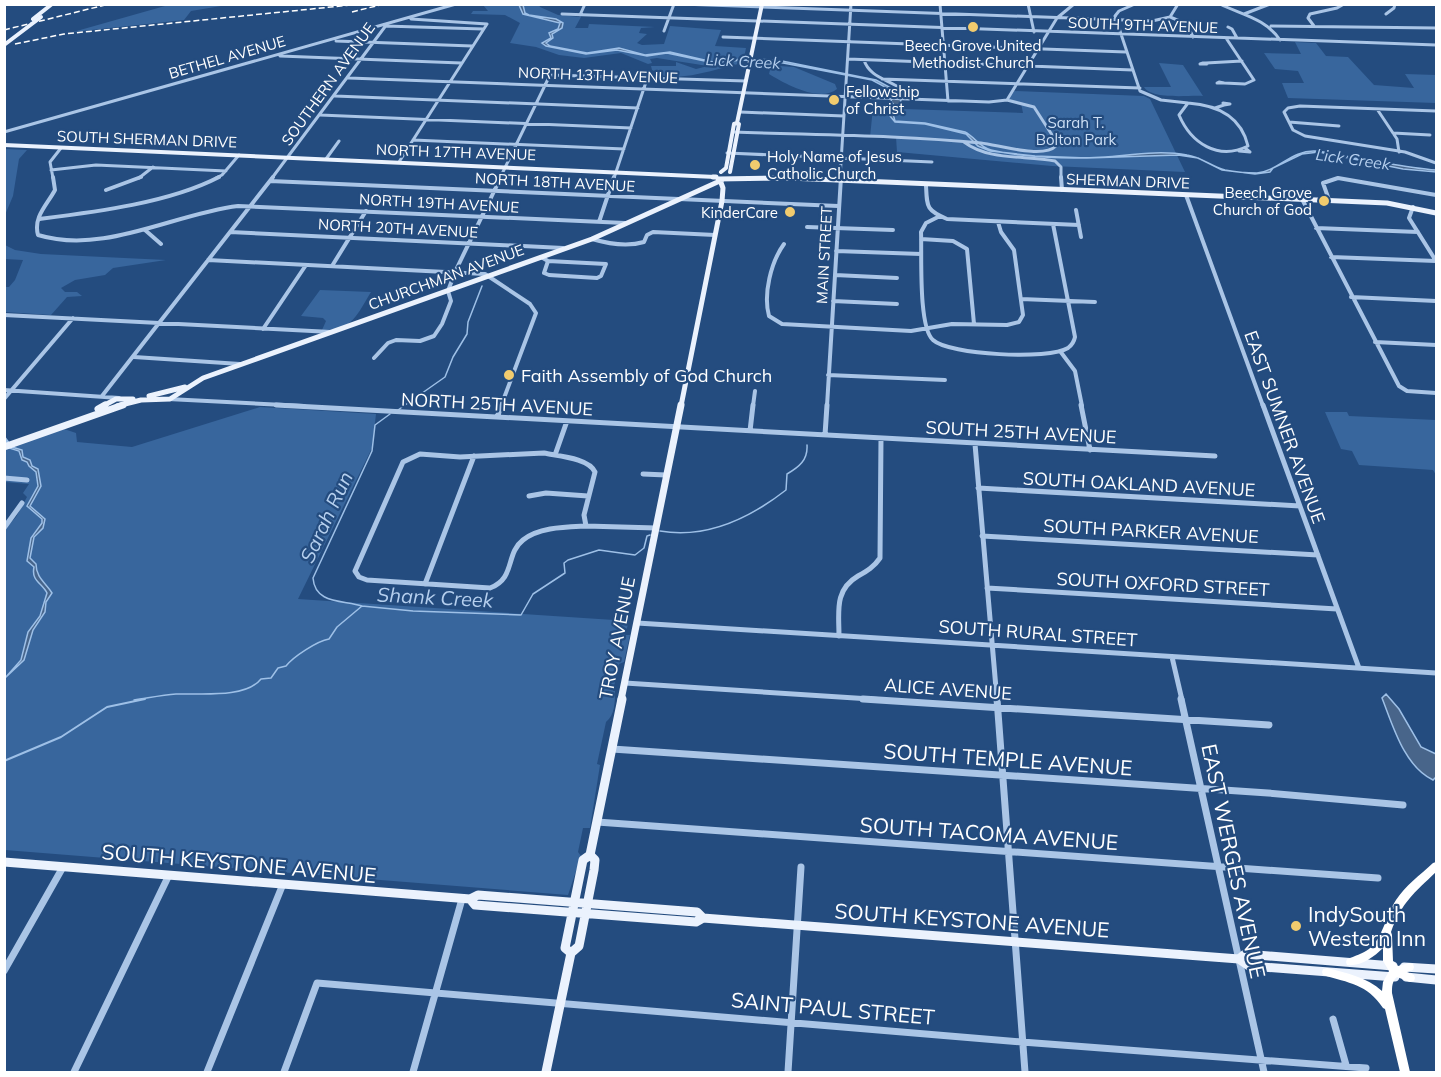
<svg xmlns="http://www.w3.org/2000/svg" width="1441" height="1077" viewBox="0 0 1441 1077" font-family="Mulish,sans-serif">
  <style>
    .green { fill: #38669d }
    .water { fill: #48658a; stroke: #9ec0e7; stroke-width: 1.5 }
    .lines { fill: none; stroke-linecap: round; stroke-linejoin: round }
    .stream-far1 { stroke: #9ec0e7; stroke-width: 1.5 }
    .stream { stroke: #9ec0e7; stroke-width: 2 }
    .minor-far3 { stroke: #aac5e6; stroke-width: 3 }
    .minor-far2 { stroke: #aac5e6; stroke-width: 4 }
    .minor-far1 { stroke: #aac5e6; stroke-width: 5 }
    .minor { stroke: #aac5e6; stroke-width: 7 }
    .major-far3 { stroke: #ebf2fd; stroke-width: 4 }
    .major-far2 { stroke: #ebf2fd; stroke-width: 5 }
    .major-far1 { stroke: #ebf2fd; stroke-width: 7 }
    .major { stroke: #ebf2fd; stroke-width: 9 }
    .highway { fill: #fff; fill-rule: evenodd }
    .rail { stroke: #fff; stroke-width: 1.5; stroke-dasharray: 6 3; stroke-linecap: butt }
    .major-bridge { stroke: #ebf2fd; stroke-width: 4 }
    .poi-dot { fill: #f1cb6e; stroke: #244c7f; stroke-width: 2 }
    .labels { text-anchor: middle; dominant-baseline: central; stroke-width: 4.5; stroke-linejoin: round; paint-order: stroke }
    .far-street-label { font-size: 15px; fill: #fff; stroke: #244c7f }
    .far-poi-label { font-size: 15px; fill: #fff; stroke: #244c7f; text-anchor: start }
    .far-park-label { font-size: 15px; fill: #cddff5; stroke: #244c7f }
    .far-water-label { font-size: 16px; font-style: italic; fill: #b5cfee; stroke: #244c7f }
    .poi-label { font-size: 18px; fill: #fff; stroke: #244c7f; text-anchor: start }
    .street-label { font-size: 18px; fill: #fff; stroke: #244c7f }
    .water-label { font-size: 20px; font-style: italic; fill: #b5cfee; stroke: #244c7f }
    .near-street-label { font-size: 21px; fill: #fff; stroke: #244c7f }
    .near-poi-label { font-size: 21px; fill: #fff; stroke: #244c7f; text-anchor: start }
  </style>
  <rect width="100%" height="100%" fill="#244c7f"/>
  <path class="green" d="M172 4 227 5 191 11 184 20 73 32Z
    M483 5H539L540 7 558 15 581 17 575 28H588L589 24 655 27 641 28 639 33 647 34 637 43 642 45 664 44 670 26 721 30 715 46 746 48 743 63C722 67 682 82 661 75 658 73 655 71 652 70L651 66H676V62L696 69 708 66 657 58 650 59 652 63 648 64 621 53 584 58 559 55 536 47 510 43 520 23 505 15 471 14 473 11H488Z
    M1295 42 1316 43 1326 56 1348 57 1374 85 1414 88 1405 74 1436 75V103L1288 98 1282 83H1304L1298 71 1275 69 1264 53 1301 54Z
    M1159 63 1183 65 1203 96C1188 95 1152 100 1144 87H1171Z
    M779 66 794 67 835 84 837 89C820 103 785 84 769 74L770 70Z
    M1014 91 1144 96 1150 99 1185 172 1052 166 897 152 896 137H870L873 108 1023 113 1021 103 1007 100Z
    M5 149 27 150 19 159 13 196 5 215Z
    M5 245 15 250 41 254 166 260 113 268 105 275 75 280 61 288 65 292H77L82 296 67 297 51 315 5 312V287H9L15 280 23 260 5 259Z
    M320 290 371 292C357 315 352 331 322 330L326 321 323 318 301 316Z
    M260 407 376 414 372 448 298 599 629 621 625 635H630L624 662 619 664 613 691H615C615 702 615 715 606 722L597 764 600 765 590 828H583L578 852 581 856 568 895 5 850 4 530 16 517 27 497 23 493 29 484 5 482V448L64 429 76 433 77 442 132 447Z
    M1325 412H1347L1349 416 1436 420V475L1433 470 1359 465 1352 451 1341 449Z"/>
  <path class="water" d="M519 5H523L525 13 529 15 556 19 563 23 562 28 552 34 553 38 546 43 550 46 587 53 619 48 645 55 670 52 713 62 743 59 777 60 876 80 893 89 901 101 899 108 893 114 895 121 925 123 965 132C975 137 979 147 991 150 1024 158 1071 159 1105 157 1131 155 1160 150 1187 155 1201 157 1211 166 1225 170 1235 172 1246 173 1257 173 1278 171 1292 150 1315 151 1329 152 1342 156 1355 158 1382 162 1409 168 1436 170V172L1403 169 1319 152 1302 154 1273 168 1270 172 1255 174 1222 170 1198 158 1178 155 1087 158 1035 156 990 151 978 146 966 134 925 124 895 122 890 116 896 108 891 101 893 95 889 89 872 80 778 62 741 60 714 63 667 53 647 56 617 50 586 54 546 46 542 43 551 38 549 33 558 29 560 23 523 14Z
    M4 436 12 447 22 450 23 457 30 460 32 466 38 469 41 486 30 506 45 519 43 528 34 537 30 558 36 564C36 578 46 583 52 593L46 602 45 612 33 630 24 660 5 678 21 660 28 632 40 616 47 593C42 583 31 581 34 567L27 561 31 538 42 523V519L27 506 38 486 36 472 29 466 27 462 22 460 19 451 9 448Z
    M1386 694 1399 709 1421 747 1436 754V777L1433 780C1404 766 1393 726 1382 698Z"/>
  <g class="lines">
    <path class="stream-far1" d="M398 410 445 377 453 357 467 334 468 322 482 286
      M660 531C706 539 750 518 786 490L787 474C799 467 808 460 807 445
      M362 606C342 600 315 604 313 578L372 451 375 425 390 414
      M134 700C148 698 162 695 176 694 199 693 245 699 261 679L271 678 278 668 286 666C293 657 317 641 329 639L337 627 362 606 413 611 521 615 533 594 565 573 564 563 568 560 599 550 635 555 644 548 647 536 650 535"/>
    <path class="stream" d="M4 761 61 737 107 707 145 699"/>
    <path class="minor-far3" d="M681 4 1152 21 1170 17
      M940 4 948 101
      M1028 4 1034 32
      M1135 4 1119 11 1115 16 1140 91 1161 100 1188 103
      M1220 4C1242 15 1265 18 1280 40
      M562 14 1436 45
      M1244 14 1270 4
      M1386 14 1394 8 1395 4
      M580 15 585 4
      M1170 17 1187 24 1193 37
      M1170 17 1178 4
      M385 26 483 29
      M1271 26 1436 28
      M1314 26 1308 18 1310 14 1337 8 1344 4
      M1228 27 1232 29 1237 38
      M664 31 674 4
      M723 37 1126 52
      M336 41 472 46
      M280 56 461 63
      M848 59 1133 70
      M864 60C871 82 899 79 910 99
      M1203 63H1206L1207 64H1200Z
      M1206 63 1242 61
      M349 78 989 102 1007 100 1034 107 1054 138 1056 146C1043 159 999 145 981 143 899 135 816 135 734 132
      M882 79 1140 88
      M1219 82 1224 83H1217Z
      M1224 83 1245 84 1254 80 1226 38
      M335 96 638 108
      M1007 100 1057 18 1074 4
      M1188 103C1217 105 1241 116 1248 146 1218 161 1191 143 1179 115Z
      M1223 103 1230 104 1224 105Z
      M1215 108 1224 105
      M1377 109 1397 139 1399 152
      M1436 111 1300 106 1288 108 1284 112 1293 130 1305 136 1405 152 1436 163
      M740 112 844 116
      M320 115 631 128
      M1289 122 1339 126
      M4 132 456 4
      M1393 133 1430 135
      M413 140 624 149
      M964 142C989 161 1025 155 1055 161L1061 167V178
      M1239 151 1250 152 1245 148
      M727 153 932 162
      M326 159 339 141
      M399 162 487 24 411 19
      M51 170 96 165 226 171
      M53 178 50 162 61 148
      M139 178 153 167
      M216 178 222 175 239 155
      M272 178 387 24
      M500 178 550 75 746 81
      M614 178 647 79
      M840 178 851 4"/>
    <path class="minor-far2" d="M53 177 55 190C47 205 33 217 38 235 104 255 173 214 238 206L625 223
      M1061 177 1062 190
      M270 181 838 206
      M926 185C927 207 926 210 947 219L1079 225
      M106 190 141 177
      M1186 195 1263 406
      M1302 199 1399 386 1407 391 1436 393
      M1329 200 1323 183 1338 178 1436 195
      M1413 207 1409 218 1436 261
      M1076 210 1081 237
      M940 216 926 223 921 232C922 253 918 327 933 340 949 355 1049 360 1068 348 1072 345 1074 342 1075 337L1053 224
      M39 219C95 212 169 203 219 177
      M599 222 614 177
      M807 227 893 230
      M1316 228 1418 232
      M145 230 161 244
      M230 232 563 248
      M592 239C609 244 627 247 644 242L647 235 653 232 715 235
      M921 239 953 241 967 249 974 324
      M784 244C771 262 763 294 769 316L782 324 911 331 952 324 1007 325 1019 322 1023 315 1014 250 1001 232 998 222
      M836 251 921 254
      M541 257 548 261
      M1331 257 1436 261
      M208 260 485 274 530 304 536 313 501 406
      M548 261 606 264 601 276 597 278 549 275 544 273Z
      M332 266 366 211
      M835 275 897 278
      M1351 297 1436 301
      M1021 299 1095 302
      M833 301 897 304
      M4 315 331 332
      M263 329 306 265
      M1375 342 1436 345
      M1060 351 1075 371 1082 406
      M134 357 240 364
      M374 358 388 343 396 340 420 341 434 336 442 324 451 301 448 291 455 272 501 177
      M828 375 945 380
      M4 390 119 398
      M102 396 273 177
      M4 399 73 318
      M168 399 304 406
      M753 406 755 391
      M827 406 841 177"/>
    <path class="minor-far1" d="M276 405 1215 456
      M1081 405 1090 450
      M1263 405 1359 668
      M497 417 502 405
      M750 431 753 405
      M825 435 827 405
      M975 444 997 700
      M544 453C558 456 589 458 595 472L584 515 586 526C566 527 539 527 523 540 505 554 516 578 490 588L367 580 359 577 355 571 403 462 420 454 460 457Z
      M555 455 567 421
      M643 474 666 475
      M4 478 27 480
      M978 488 1300 506
      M529 496 546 493 588 496
      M586 526 656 528
      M4 528 22 503
      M982 536 1318 555
      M425 584 474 456
      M987 588 1337 609
      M637 623 1436 673
      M839 636C839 612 834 590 858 576 867 571 874 567 880 558L881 438
      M1172 657 1182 700
      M625 683 886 700"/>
    <path class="minor" d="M863 699 1269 725
      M997 699 1025 1072
      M1181 699 1264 1072
      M612 749 1268 793 1403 805
      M597 822 1378 878
      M4 971 63 867
      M1333 1019 1346 1065
      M74 1072 169 875
      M207 1072 283 884
      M284 1072 317 983 1022 1042 1366 1068
      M413 1072 462 899
      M788 1072 801 867"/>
    <path class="major-far3" d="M33 19 52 4
      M4 145 716 177
      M721 172 726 168 734 124 737 123
      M730 172 739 124 737 123 762 4
      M777 178H792"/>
    <path class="major-far2" d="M713 177H716
      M718 179 788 178 1387 203 1436 213
      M149 396 185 387
      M103 406 116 399H133
      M117 406 141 400 170 399 203 378 592 239 722 180
      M681 406 722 201 723 188 720 180"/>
    <path class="major-far1" d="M98 409 105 405
      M4 447 123 405
      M621 700 681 405"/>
    <path class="major" d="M4 862 470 899 478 895 697 912 703 918
      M470 899 475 905 696 922 703 918 1239 959 1249 966 1395 977
      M571 953 579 946 594 870 595 860 590 855 622 699
      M1239 959 1245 954 1393 966
      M1404 967 1436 969
      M1406 977 1436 980
      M546 1072 571 953 565 948 583 860 590 855"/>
    <path class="highway" d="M1436 862V872C1414 893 1402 902 1391 932L1392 935 1393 961 1398 966 1409 963 1413 964 1414 967 1413 970 1407 972 1414 975 1415 978 1414 981 1410 982 1397 977C1392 981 1392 987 1392 993L1410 1072H1400L1385 1009 1383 1008C1367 984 1349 983 1323 975L1322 972 1323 969 1327 968C1346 973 1367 977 1382 991L1383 982 1389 971 1383 961V948C1374 957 1360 967 1347 965L1346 962 1347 959C1355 956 1362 954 1369 949 1383 938 1386 915 1396 900 1405 886 1420 875 1433 863Z"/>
    <path class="rail" d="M352 12 384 4
      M4 30 109 4
      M15 44 64 34 361 4"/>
    <path class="major-bridge" d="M4 45 41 17"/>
  </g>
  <g class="poi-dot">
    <circle cx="973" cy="27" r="6"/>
    <circle cx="834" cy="100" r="6"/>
    <circle cx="755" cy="165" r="6"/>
    <circle cx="1324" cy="201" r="6"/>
    <circle cx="790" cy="212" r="6"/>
    <circle cx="509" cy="375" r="6"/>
    <circle cx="1296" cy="926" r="6"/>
  </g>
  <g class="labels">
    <g class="far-street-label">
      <text transform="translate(1143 25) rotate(2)">SOUTH 9TH AVENUE</text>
      <text transform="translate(227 57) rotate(-16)">BETHEL AVENUE</text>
      <text transform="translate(598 75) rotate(2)">NORTH 13TH AVENUE</text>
      <text transform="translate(328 84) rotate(-54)">SOUTHERN AVENUE</text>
      <text transform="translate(147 139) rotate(2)">SOUTH SHERMAN DRIVE</text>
      <text transform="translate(456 152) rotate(2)">NORTH 17TH AVENUE</text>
      <text transform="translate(1128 181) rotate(2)">SHERMAN DRIVE</text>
      <text transform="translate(555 182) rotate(3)">NORTH 18TH AVENUE</text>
      <text transform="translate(439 203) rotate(3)">NORTH 19TH AVENUE</text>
      <text transform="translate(398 228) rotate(3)">NORTH 20TH AVENUE</text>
      <text transform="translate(824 255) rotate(-87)">MAIN STREET</text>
      <text transform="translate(446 277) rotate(-20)">CHURCHMAN AVENUE</text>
    </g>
    <g class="far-poi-label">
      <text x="973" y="45" text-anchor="middle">Beech Grove United<tspan x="973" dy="17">Methodist Church</tspan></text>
      <text x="846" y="91">Fellowship<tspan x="846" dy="17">of Christ</tspan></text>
      <text x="767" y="156">Holy Name of Jesus<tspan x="767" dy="17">Catholic Church</tspan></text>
      <text x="1312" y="192" text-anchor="end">Beech Grove<tspan x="1312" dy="17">Church of God</tspan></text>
      <text x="778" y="212" text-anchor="end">KinderCare</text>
    </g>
    <g class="far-park-label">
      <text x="1076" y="122">Sarah T.<tspan x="1076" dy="17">Bolton Park</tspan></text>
    </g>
    <g class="far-water-label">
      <text transform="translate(743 61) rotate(3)">Lick Creek</text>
      <text transform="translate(1353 159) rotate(8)">Lick Creek</text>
    </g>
    <g class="poi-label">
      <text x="521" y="375">Faith Assembly of God Church</text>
    </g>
    <g class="street-label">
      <text transform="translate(497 404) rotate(3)">NORTH 25TH AVENUE</text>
      <text transform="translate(1285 427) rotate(70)">EAST SUMNER AVENUE</text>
      <text transform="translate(1021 432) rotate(3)">SOUTH 25TH AVENUE</text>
      <text transform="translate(1139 484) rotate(3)">SOUTH OAKLAND AVENUE</text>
      <text transform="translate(1151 531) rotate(3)">SOUTH PARKER AVENUE</text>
      <text transform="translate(1163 584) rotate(3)">SOUTH OXFORD STREET</text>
      <text transform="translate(1038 633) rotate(4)">SOUTH RURAL STREET</text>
      <text transform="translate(617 638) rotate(-79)">TROY AVENUE</text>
      <text transform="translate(948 689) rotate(4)">ALICE AVENUE</text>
    </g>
    <g class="water-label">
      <text transform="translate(326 517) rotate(-65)">Sarah Run</text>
      <text transform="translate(435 597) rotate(3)">Shank Creek</text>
    </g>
    <g class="near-street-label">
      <text transform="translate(1008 759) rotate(4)">SOUTH TEMPLE AVENUE</text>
      <text transform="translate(989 833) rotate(4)">SOUTH TACOMA AVENUE</text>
      <text transform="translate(1234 861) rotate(78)">EAST WERGES AVENUE</text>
      <text transform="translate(239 863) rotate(5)">SOUTH KEYSTONE AVENUE</text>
      <text transform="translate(972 920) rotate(4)">SOUTH KEYSTONE AVENUE</text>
      <text transform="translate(833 1008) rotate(5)">SAINT PAUL STREET</text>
    </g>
    <g class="near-poi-label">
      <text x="1308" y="914">IndySouth<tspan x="1308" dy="24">Western Inn</tspan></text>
    </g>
  </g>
  <rect width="1441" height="1077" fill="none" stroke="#ffffff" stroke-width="12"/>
</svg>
